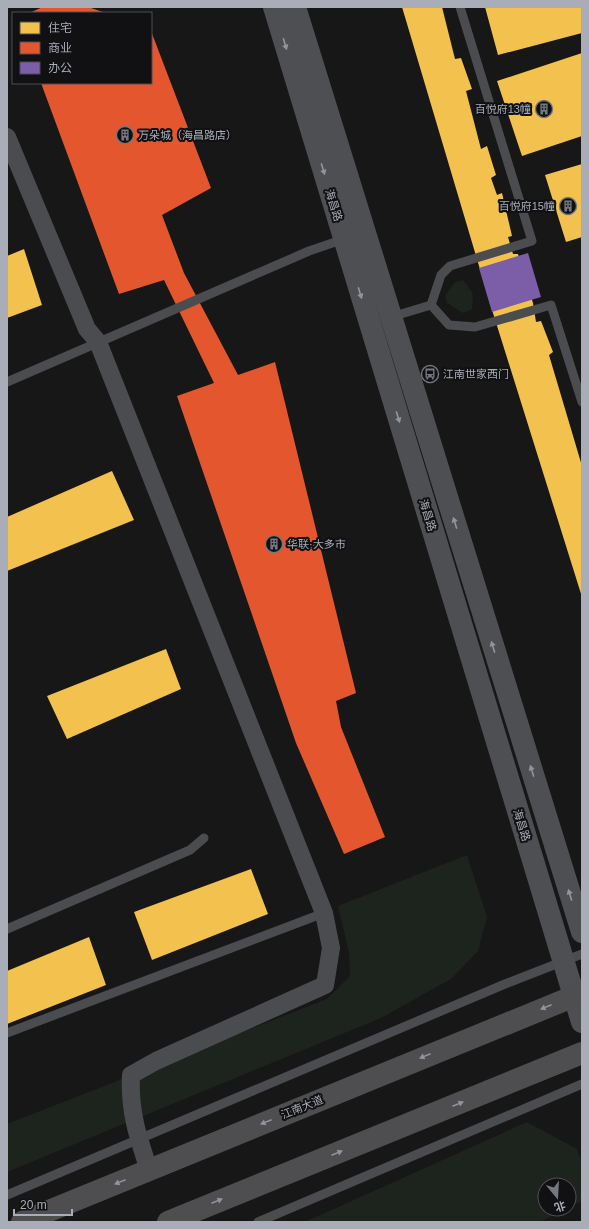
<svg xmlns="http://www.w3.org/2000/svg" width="589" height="1229" viewBox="0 0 589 1229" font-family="Helvetica,'Noto Sans SC',sans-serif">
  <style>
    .green { fill: #1d241e }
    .homes { fill: #f2c14e }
    .shops { fill: #e4572e }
    .offices { fill: #7b5ea7 }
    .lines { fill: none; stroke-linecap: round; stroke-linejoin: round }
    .lane { stroke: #4b4c50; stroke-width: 9 }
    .street { stroke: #4b4c50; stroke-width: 18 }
    .primary { stroke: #4d4f52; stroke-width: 22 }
    .highway { stroke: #4e4e51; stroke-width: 22 }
    .oneway { fill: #91969e }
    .oneway2 { fill: #92959e }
    .labels { text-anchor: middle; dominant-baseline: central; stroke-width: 4; stroke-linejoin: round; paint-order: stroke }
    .poi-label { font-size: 11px; fill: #a8adb8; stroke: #111113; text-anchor: start }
    .street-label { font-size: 11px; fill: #a8adb8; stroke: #111113 }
  </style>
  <rect width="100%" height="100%" fill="#171717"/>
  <path class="green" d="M463 280C475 295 473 291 472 309L463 313 447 303 445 296 454 283Z
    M467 855 487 917 478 951 451 979 381 1018 7 1172V1124L327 999 350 976 349 952 338 906Z
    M527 1122 577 1149 582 1163V1201L569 1207V1185H545V1209H565L540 1222H305Z"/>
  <path class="homes" d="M402 7H442L455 59 461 58 472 89 466 91 481 149 487 146 496 175 491 178 497 195 502 193 512 236 508 237 513 254H518L533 303 536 322 541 321 553 352 549 355 582 466V597L493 313Z
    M485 7H582V33L498 55Z
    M582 53V136L522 156 497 81Z
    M582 164V237L566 242 545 175Z
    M24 249 42 305 7 318V256Z
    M112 471 134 520 7 571V517Z
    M166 649 181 689 67 739 47 696Z
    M251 869 268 914 152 960 134 912Z
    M89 937 106 985 7 1024V971Z"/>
  <path class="shops" d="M43 7H88L106 13H29Z
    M151 31 211 188 162 215 184 273 238 375 275 362 356 693 336 701 341 727 385 837 344 854 296 743 177 396 214 383 164 280 119 294 41 83H151Z"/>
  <path class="offices" d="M528 253 541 297 492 312 479 268Z"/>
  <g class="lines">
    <path class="lane" d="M431 305 441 275 450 266 532 241 460 7
      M391 317 431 305 449 325 475 327 551 305 582 402
      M7 382 309 251 344 239
      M7 929 190 850 204 838
      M7 1033 324 913
      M7 1195 505 984 582 954
      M258 1222 582 1084"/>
    <path class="street" d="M7 137 87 329 98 342 324 913 331 948 325 985 156 1061 131 1075C129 1111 138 1137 149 1170"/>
    <path class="primary" d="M274 7 582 1022
      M295 7 582 932"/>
    <path class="highway" d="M22 1222 582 993
      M168 1222 582 1053"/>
  </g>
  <defs><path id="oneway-solid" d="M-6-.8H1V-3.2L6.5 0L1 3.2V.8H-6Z"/></defs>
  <g class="oneway">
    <use href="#oneway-solid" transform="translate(285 44) rotate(73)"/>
    <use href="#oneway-solid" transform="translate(323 169) rotate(73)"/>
    <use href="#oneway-solid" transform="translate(360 293) rotate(73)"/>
    <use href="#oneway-solid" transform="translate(398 417) rotate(73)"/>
    <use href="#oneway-solid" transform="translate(455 523) rotate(-107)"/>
    <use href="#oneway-solid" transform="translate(493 647) rotate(-107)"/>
    <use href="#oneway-solid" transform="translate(532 771) rotate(-107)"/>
    <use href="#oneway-solid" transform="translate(570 895) rotate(-107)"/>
  </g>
  <g class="oneway2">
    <use href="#oneway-solid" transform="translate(546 1007) rotate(158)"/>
    <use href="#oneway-solid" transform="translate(425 1056) rotate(158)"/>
    <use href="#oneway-solid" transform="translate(458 1104) rotate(-22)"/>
    <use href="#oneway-solid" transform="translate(266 1122) rotate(158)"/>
    <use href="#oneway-solid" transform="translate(337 1153) rotate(-22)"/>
    <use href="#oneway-solid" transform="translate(120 1182) rotate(158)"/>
    <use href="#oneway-solid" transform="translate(217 1201) rotate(-22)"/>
  </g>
  <defs>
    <g id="building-ring" transform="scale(0.9)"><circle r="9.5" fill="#111113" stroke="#757880" stroke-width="1.5"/><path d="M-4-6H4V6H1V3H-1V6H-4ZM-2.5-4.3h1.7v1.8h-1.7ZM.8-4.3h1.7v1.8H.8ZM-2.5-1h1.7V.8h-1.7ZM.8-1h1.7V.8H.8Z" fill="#757880"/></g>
    <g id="bus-ring" transform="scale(0.9)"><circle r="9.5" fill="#111113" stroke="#757880" stroke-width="1.5"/><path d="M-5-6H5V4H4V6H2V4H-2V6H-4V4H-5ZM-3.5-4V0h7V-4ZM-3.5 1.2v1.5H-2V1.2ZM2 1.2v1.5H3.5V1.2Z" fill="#757880"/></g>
  </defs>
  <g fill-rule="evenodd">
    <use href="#building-ring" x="544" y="109"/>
    <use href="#building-ring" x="125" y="135"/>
    <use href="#building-ring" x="568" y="206"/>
    <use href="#bus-ring" x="430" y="374"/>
    <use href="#building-ring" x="274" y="544"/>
  </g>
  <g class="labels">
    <g class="poi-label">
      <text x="531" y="109" text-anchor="end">百悦府13幢</text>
      <text x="138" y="135">万朵城（海昌路店）</text>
      <text x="555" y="206" text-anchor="end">百悦府15幢</text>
      <text x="443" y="374">江南世家西门</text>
      <text x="287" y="544">华联·大多市</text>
    </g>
    <g class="street-label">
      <text transform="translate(334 205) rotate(73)">海昌路</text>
      <text transform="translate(428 515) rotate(73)">海昌路</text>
      <text transform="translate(522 825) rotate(73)">海昌路</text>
      <text transform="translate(302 1107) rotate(-22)">江南大道</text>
    </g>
  </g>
  <rect width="589" height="1229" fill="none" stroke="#a8adb8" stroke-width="16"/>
  <rect x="12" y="12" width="140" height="72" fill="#111113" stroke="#4d4f55"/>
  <rect x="20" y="22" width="20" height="12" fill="#f2c14e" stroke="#4d4f55"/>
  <text x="48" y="32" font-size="12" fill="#a8adb8">住宅</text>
  <rect x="20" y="42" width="20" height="12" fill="#e4572e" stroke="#4d4f55"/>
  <text x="48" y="52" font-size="12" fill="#a8adb8">商业</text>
  <rect x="20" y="62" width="20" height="12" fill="#7b5ea7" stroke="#4d4f55"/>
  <text x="48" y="72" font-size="12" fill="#a8adb8">办公</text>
  <g transform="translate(557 1197) rotate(162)"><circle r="19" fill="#111113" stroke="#4d4f55"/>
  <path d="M0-3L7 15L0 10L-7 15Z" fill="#757880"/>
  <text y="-6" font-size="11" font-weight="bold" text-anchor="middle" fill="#a8adb8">北</text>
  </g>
  <path d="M14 1209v6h58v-6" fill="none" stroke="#a8adb8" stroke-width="2"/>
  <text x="20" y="1209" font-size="12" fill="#a8adb8" stroke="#111113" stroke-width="3" paint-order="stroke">20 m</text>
</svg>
